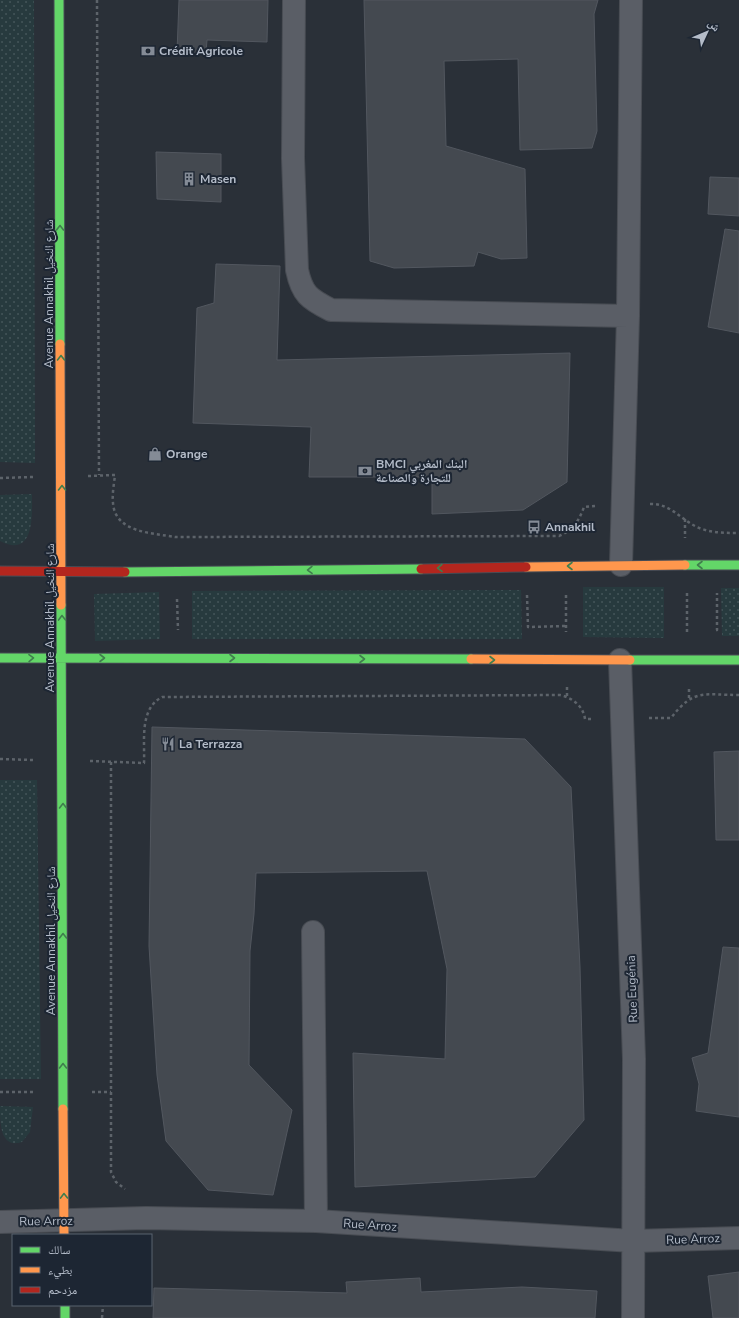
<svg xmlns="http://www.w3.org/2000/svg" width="739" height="1318" viewBox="0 0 739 1318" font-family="'Nunito Sans','Noto Naskh Arabic',sans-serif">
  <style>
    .garden { fill: url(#garden-dots) }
    .building { fill: #444950; stroke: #52575f }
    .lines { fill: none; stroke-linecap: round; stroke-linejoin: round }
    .street-casing { stroke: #484c53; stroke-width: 24 }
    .fast-casing { stroke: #484c55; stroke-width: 11 }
    .slow-casing { stroke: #484c55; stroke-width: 11 }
    .jam-casing { stroke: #484c55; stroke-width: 11 }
    .path { stroke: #5d636a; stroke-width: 2.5; stroke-dasharray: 3 3; stroke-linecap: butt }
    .street { stroke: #5a5e66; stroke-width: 22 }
    .fast { stroke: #63d668; stroke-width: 9 }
    .slow { stroke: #ff974d; stroke-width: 9 }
    .jam { stroke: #b3261e; stroke-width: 9 }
    .oneway { stroke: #407e4e }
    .labels { text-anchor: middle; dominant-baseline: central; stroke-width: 4; stroke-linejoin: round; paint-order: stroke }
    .poi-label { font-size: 12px; font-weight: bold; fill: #b4bcc9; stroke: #1d2633; text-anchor: start }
    .street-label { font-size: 12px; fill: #b4bcc9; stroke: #1d2633 }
  </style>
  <defs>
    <pattern id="garden-dots" width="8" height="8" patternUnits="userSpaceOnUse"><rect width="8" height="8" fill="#273a3e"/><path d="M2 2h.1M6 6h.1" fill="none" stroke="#445559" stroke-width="1.8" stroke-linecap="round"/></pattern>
  </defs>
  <rect width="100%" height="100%" fill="#2a3038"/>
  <path class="garden" d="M0 0H34L35 463 0 462Z
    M32 494C32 515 35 559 0 541V495Z
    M583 587H664V638L583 637Z
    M721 588H739V636H722Z
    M521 590 522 639H192V591Z
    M159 592 160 639 95 641 94 594Z
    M0 780H37L41 1079H0Z
    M0 1106 33 1107 30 1132 22 1142C0 1149 0 1123 0 1106Z"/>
  <path class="building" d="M179 0H268L267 42 207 40 206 53 177 52Z
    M364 0H598L594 14 597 131 592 148 520 150 518 59 444 61 446 146 525 169 527 258 501 259 478 252 474 266 394 268 370 261Z
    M156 152 221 154V202L157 199Z
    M710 177 739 178V216L708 214Z
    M725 229 739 231V333L708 327Z
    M216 264 280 266 277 360 570 353 567 482 523 510 432 514V477H309L311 427 193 423 197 308 214 303Z
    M152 727 525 739 571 787 580 967 584 1120 535 1177 355 1187 353 1053 445 1059 447 969 427 871 256 873 254 914 250 951 249 1065 292 1110 273 1195 208 1190 166 1141 157 1075 149 946Z
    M739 751V840H716L714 752Z
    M723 947 739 948V1117L696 1111 699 1084 692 1058 708 1053Z
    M739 1272V1318H713L708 1276Z
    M420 1278 421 1292 522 1287 597 1291 595 1318H153L154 1288 347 1293 346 1282Z"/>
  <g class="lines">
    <g class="street-casing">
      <path id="street" d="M294 0 293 158 297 270C302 294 309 299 331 310L628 316
        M621 565 628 316 631 0
        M620 660 634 1059 633 1318
        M313 932 316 1221
        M0 1222 146 1218 316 1221 633 1241 739 1238"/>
    </g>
    <g class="fast-casing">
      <path id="fast" d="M59 0 60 344
        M685 565H739
        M125 572 421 569
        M61 605 63 1109
        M0 658 471 659
        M630 660H739
        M65 1305V1318"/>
    </g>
    <g class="slow-casing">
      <path id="slow" d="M60 344 61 605
        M526 567 685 565
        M471 659 630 660
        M63 1109 64 1235"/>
    </g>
    <g class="jam-casing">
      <path id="jam" d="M421 569 526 567
        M0 571 125 572"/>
    </g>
    <path class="path" d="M97 0 99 475
      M88 476 115 475C114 484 112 494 113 503 115 533 153 533 175 537L559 536C573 530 579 521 584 507L595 506
      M0 478 33 477
      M650 504C672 503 683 523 702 529 714 533 726 533 739 533
      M685 519V538
      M687 593V632
      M527 595 528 627 566 626
      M566 595V632
      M177 599 178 630
      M716 630H717V593
      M567 687V696
      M689 689V698
      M649 718H671C694 688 704 695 739 695
      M0 759 33 760
      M90 761 144 763C145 741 139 709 162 697L560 695C573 698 583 706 585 719H594
      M111 762V1172L116 1182 125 1189
      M0 1092H35
      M92 1092H111
      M102 1318 103 1305"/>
    <use href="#street" class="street"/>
    <use href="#fast" class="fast"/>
    <use href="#slow" class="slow"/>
    <use href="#jam" class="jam"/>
  </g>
  <defs><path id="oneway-chevron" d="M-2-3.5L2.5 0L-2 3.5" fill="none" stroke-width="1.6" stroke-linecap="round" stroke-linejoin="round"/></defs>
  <g class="oneway">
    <use href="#oneway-chevron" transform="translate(60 228) rotate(-90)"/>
    <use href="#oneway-chevron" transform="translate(61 358) rotate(-90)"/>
    <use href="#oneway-chevron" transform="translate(62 488) rotate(-90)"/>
    <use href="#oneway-chevron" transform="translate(700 565) rotate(180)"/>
    <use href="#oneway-chevron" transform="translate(570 566) rotate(180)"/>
    <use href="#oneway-chevron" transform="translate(440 568) rotate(179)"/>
    <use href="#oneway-chevron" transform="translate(310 570) rotate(179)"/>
    <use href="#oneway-chevron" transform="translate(62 618) rotate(-91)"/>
    <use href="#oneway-chevron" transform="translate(31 658) rotate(-1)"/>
    <use href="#oneway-chevron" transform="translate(102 658)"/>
    <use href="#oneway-chevron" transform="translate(232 658)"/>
    <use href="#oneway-chevron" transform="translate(362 659)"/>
    <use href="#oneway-chevron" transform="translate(492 660)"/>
    <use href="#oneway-chevron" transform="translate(63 806) rotate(-90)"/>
    <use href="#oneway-chevron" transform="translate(63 936) rotate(-90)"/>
    <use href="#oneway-chevron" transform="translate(63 1066) rotate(-90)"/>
    <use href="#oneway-chevron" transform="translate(64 1196) rotate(-91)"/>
  </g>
  <defs>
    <g id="bank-bare" transform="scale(1.08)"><path d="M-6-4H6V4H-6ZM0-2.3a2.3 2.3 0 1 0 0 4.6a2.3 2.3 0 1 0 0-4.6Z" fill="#848b96" stroke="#1d2633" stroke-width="2.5" paint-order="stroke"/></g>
    <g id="building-bare" transform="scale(1.08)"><path d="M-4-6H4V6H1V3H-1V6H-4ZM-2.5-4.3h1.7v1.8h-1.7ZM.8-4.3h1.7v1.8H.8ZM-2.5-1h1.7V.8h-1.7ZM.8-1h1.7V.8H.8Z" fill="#848b96" stroke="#1d2633" stroke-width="2.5" paint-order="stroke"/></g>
    <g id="shop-bare" transform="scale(1.08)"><path d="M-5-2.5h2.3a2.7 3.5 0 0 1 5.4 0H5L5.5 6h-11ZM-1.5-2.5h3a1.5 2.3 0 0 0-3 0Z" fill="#848b96" stroke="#1d2633" stroke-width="2.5" paint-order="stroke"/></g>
    <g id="bus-bare" transform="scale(1.08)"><path d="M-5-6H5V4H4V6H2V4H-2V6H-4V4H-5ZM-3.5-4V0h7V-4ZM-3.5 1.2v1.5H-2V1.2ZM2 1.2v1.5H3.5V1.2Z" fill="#848b96" stroke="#1d2633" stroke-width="2.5" paint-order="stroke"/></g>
    <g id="restaurant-bare" transform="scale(1.08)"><path d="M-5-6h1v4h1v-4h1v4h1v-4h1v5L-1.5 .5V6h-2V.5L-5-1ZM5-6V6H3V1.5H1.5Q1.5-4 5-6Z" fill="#848b96" stroke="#1d2633" stroke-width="2.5" paint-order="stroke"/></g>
  </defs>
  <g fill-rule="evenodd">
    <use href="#bank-bare" x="148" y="51"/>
    <use href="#building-bare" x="189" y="179"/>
    <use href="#shop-bare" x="155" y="454"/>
    <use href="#bank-bare" x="365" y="471"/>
    <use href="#bus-bare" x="534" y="527"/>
    <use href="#restaurant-bare" x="168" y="744"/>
  </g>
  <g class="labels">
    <g class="poi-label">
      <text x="159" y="51">Crédit Agricole</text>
      <text x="200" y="179">Masen</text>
      <text x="166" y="454">Orange</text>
      <text x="376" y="464">BMCI البنك المغربي<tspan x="376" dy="14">للتجارة والصناعة</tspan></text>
      <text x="545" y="527">Annakhil</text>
      <text x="179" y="744">La Terrazza</text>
    </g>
    <g class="street-label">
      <text transform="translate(49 294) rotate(-90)">Avenue Annakhil شارع النخيل</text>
      <text transform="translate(50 618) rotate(-90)">Avenue Annakhil شارع النخيل</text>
      <text transform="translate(51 941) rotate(-90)">Avenue Annakhil شارع النخيل</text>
      <text transform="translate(632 989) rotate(-92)">Rue Eugénia</text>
      <text transform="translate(46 1221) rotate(-1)">Rue Arroz</text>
      <text transform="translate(370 1225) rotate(4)">Rue Arroz</text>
      <text transform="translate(693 1239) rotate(-2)">Rue Arroz</text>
    </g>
  </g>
  <rect x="12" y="1234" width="140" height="72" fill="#1d2633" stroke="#59626f"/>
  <rect x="20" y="1247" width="20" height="6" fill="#63d668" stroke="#59626f"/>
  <text x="48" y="1254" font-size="12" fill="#b4bcc9">سالك</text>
  <rect x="20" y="1267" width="20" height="6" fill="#ff974d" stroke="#59626f"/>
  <text x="48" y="1274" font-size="12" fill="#b4bcc9">بطيء</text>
  <rect x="20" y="1287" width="20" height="6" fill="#b3261e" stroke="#59626f"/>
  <text x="48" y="1294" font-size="12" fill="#b4bcc9">مزدحم</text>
  <g transform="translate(707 32) rotate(46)" stroke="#1d2633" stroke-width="3" paint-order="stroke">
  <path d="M0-3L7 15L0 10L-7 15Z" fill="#b4bcc9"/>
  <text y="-6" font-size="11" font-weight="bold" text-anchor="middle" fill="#b4bcc9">ش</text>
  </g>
</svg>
